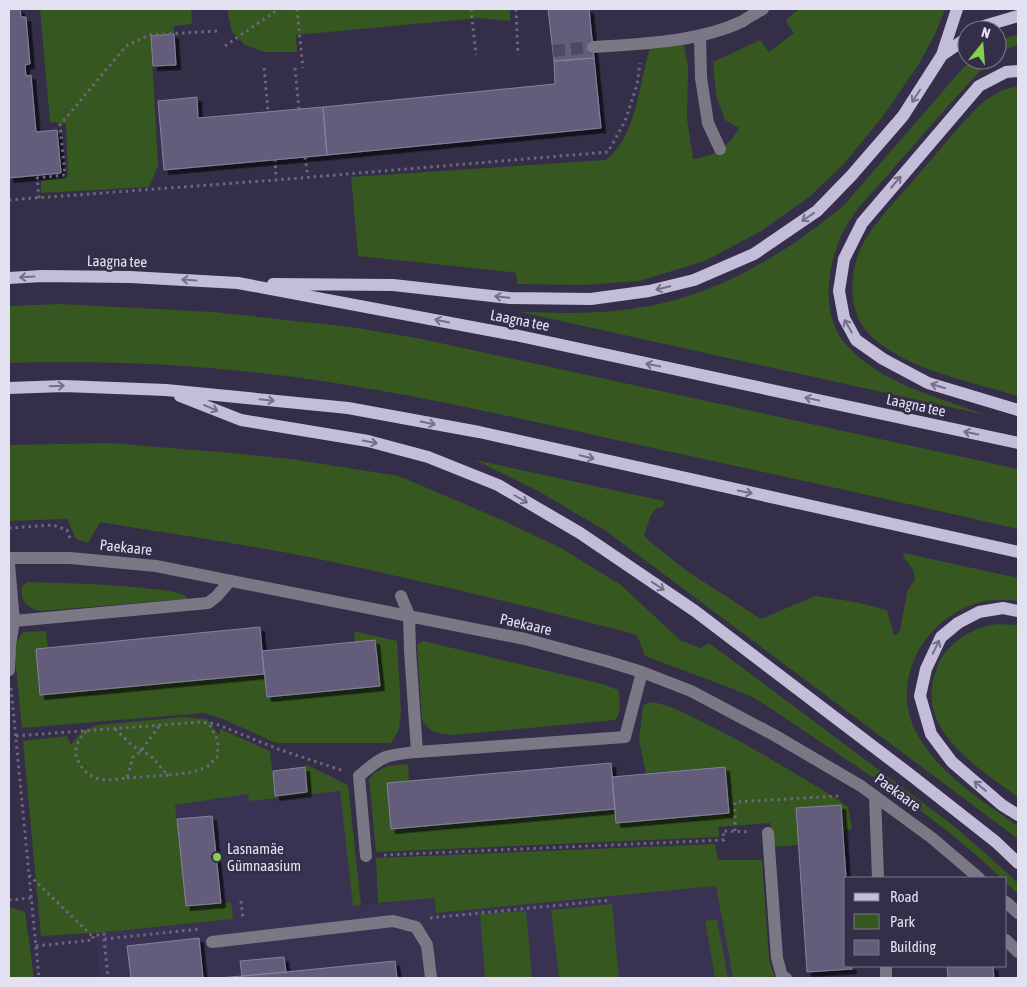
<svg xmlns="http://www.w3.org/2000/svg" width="1027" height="987" viewBox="0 0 1027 987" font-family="'Asap Condensed',sans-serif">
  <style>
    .built { fill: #3a3253 }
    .green { fill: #365720 }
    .building { fill: #635c7a; stroke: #8781a0; filter: url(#shadow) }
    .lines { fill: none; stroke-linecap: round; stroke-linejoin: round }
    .minor-tunnel { stroke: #4e4961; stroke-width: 12; stroke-dasharray: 12 6; stroke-linecap: butt }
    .path { stroke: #6c677e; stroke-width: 3; stroke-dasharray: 2.5 4; stroke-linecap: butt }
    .minor { stroke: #7b7886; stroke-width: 12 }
    .major { stroke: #c3bdda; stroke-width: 12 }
    .oneway { stroke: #746e8a }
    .poi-dot { fill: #83d04e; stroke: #342e48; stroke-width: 2 }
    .labels { text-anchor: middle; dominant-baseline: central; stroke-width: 5; stroke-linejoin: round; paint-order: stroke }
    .street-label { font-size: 15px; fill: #e3e0f1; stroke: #342e48 }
    .poi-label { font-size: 15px; fill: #e3e0f1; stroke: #342e48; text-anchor: start }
  </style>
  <defs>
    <filter id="shadow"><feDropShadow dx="4.5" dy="4.5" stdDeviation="0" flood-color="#0009"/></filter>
  </defs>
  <rect width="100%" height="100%" fill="#342e48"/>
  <path class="built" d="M340 791 353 906 434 898 436 913 716 886 733 978H100L83 814 175 804 248 794 249 801Z"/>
  <path class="green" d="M40 9H191L192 24 174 26V34L151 36 158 166 149 187 41 193V181L68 177 66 124 50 122Z
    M245 9H510V21L479 18 296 35 297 52H265L245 45 232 32 227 10Z
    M799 9H945L936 32 919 64 883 116 843 165 809 197 761 231 705 261 639 281 584 285 517 284 516 273 511 272 358 256 351 177 606 160C638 133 638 86 650 48L684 44 688 67 687 119 693 159C714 157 729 146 739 128L725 120 716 95 713 62 760 40 769 52 794 33 787 23V19Z
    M1018 34V45L1010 48 997 55V42Z
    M972 60H991C956 95 925 133 892 170 875 190 854 209 843 232 828 263 820 311 843 341 877 383 938 397 986 415L520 312C555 313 589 314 623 310 707 301 781 258 844 205L963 68Z
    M1018 86V396C972 382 912 371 874 339 844 314 848 266 868 235 884 211 906 190 924 168 943 146 961 123 982 103 994 94 1004 88 1018 86Z
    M60 304 214 312 351 327 422 339 1018 469V529C884 498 750 469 616 440 495 413 374 385 251 372 171 363 89 360 9 363V306Z
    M110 443 231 453 291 459 399 476 495 517 561 548 621 585 680 640 700 648 709 643 950 823 984 852 1018 883V894L1006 883V878H1001L982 860 951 834 908 801 770 708 752 697 733 689 645 656 637 635C529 606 419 580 309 557 240 543 170 534 100 522L88 543 76 539 67 519 9 521V445Z
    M475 460 664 501 663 507 657 508 651 515 644 535 649 541 687 571 761 619 815 596 856 602 887 610 894 636 900 631 907 592 915 579 913 570 903 556 904 553 1018 578V601C1002 599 985 599 969 606 920 625 890 685 917 734 940 775 981 800 1018 826V839L606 531 538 491Z
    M28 582C67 583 106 584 144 588 157 590 175 590 186 596V599H184L41 611C26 607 20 603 22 586Z
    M997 624 1018 625V797C982 771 921 734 933 681 936 671 938 661 945 653 959 636 976 627 997 624Z
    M46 631 48 648 36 649 41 695 264 674 267 697 380 685 375 640 355 642 354 631 397 641 401 711 399 730 391 743H276L223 719 204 713 22 728 14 646 23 632Z
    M423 641 603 684 618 690C620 700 622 712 615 720L453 735C437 733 430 734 422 719L417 644Z
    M651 702C675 706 694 718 715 728 757 750 796 774 836 798L848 807 852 829 843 831 841 805 796 808 798 845 774 847 770 823 718 827 719 837 376 852 369 779C379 766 392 765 408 764L409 781 387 783 392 829 615 809 617 823 729 813 725 767 646 773 639 740 643 705Z
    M182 717 207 719 219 735 220 729 270 751 275 795 307 792 305 764 348 785 361 905 353 906 340 791 249 801 248 794 175 805 186 907 231 902 233 919 96 933 41 936 23 741 67 736 71 745 82 731 98 725Z
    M715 844 718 860H762L769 959 775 978H733L716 886 436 913 434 898 378 903 376 858Z
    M612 904 619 978H559L551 910Z
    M9 907 25 912 34 978H9Z
    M526 911 532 978H485L480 914Z
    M717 919 728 978H715L705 921Z"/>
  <path class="building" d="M9 9H20L21 17H26L30 64 25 65 26 76 31 75 36 132 57 130 61 173 9 178Z
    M548 9H589L594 58 554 61Z
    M174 34 176 65 153 66 151 36Z
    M594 58 601 128 327 155 323 107 555 84 554 61Z
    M197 97 198 118 323 107 327 155 164 170 158 101Z
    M260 627 264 674 40 695 36 649Z
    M375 640 380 686 267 697 262 651Z
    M611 763 615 809 391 829 387 783Z
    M305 767 307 792 275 796 273 771Z
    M725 767 729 813 616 823 612 777Z
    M841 805 846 878V966H852V969L807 972 796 808Z
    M212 816 221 903 186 906 177 819Z
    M199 938 203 978H131L127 946Z
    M284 957 286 972 242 976 240 961Z
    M395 961 397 978H220L286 972Z
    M947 966H993L994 978H948Z"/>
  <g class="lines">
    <path class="minor-tunnel" d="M553 51 593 47"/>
    <path class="path" d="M297 9 303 68
      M471 9 476 55
      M516 9 518 55
      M225 46 279 9
      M264 68 268 111
      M295 68 299 109
      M305 157 308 177
      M275 159 276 180
      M39 198 37 178 65 175 60 125 126 46 149 35 217 31
      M9 200 276 180 608 152 625 121 637 85 640 63
      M9 528 53 525 67 530 70 538
      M11 688 39 978
      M115 729 133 746 151 756 165 772 171 775 193 772 207 767 217 757 218 741 209 723
      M86 731C82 736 78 741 76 748 74 762 87 777 100 779 109 781 118 779 127 778L133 757 140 752 160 725
      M16 736 200 722 216 724 278 749 344 771
      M127 778 169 775
      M735 831V802L839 796
      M384 855 724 840 723 831 751 832
      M29 875 93 937
      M9 900 31 898
      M241 901 243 920
      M430 918 611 900
      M104 939 108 978
      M36 946 93 940V936L104 934V939L200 929"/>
    <path class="minor" d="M700 36 701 78 708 123 720 149
      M593 47C640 44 700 42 743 21 749 17 756 13 763 9
      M9 558H70L156 566 525 639 606 661 642 672 691 691 774 735 861 786 932 838 979 878
      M9 564 14 621 10 645 9 670
      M14 621 208 603 217 596 230 581
      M417 752 625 737 642 672
      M875 796 878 878
      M768 833 777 958 782 976 786 978
      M366 856 359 776C383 755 386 755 417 752L410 650 409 615 401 596
      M1006 902 1018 913
      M1006 940 1018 952
      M212 942 393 921 416 927 427 945 431 978
      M886 966V978"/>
    <path class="major" d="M979 30 984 26 1018 16
      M942 55 967 38
      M1018 71 1006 72 979 86 862 223 844 259 839 291 844 318 856 340 883 359 928 383 1018 410
      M9 278 42 276 130 277 238 283 515 335 1018 443
      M273 284 393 285 510 298 591 299 649 291 694 280 754 254 817 211 851 176 903 116 942 55 957 9
      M9 388 64 386 166 390 348 408 479 432 1018 552
      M180 396 241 420 368 441 428 457 498 485 580 533 695 611 912 776 996 842 1018 863
      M1018 611 1003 608 979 612 958 623 941 637 926 669 920 696 931 734 952 762 1002 805 1018 815"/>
  </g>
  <defs><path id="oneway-shaft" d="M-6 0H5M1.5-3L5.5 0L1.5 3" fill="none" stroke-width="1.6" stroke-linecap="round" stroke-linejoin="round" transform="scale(1.25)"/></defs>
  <g class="oneway">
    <use href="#oneway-shaft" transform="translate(916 96) rotate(123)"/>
    <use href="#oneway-shaft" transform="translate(896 182) rotate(-50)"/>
    <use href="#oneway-shaft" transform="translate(808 217) rotate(146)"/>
    <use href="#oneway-shaft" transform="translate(27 277) rotate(177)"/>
    <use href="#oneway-shaft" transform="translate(189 280) rotate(-176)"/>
    <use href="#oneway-shaft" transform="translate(663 288) rotate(166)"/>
    <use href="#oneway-shaft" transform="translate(502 297) rotate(-174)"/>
    <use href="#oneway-shaft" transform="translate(442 321) rotate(-169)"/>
    <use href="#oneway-shaft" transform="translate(848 326) rotate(-120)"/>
    <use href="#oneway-shaft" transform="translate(653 365) rotate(-168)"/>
    <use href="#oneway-shaft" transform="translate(57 386) rotate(-2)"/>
    <use href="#oneway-shaft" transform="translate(938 386) rotate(-163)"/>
    <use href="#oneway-shaft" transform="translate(812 399) rotate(-168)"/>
    <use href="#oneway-shaft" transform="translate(267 400) rotate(6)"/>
    <use href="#oneway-shaft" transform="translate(211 408) rotate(23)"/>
    <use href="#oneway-shaft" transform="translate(428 423) rotate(11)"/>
    <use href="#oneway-shaft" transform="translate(971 433) rotate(-168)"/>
    <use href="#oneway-shaft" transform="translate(370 442) rotate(12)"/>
    <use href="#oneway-shaft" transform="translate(587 457) rotate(13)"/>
    <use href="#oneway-shaft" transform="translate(745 492) rotate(12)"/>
    <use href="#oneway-shaft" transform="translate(521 499) rotate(30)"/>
    <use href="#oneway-shaft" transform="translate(658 586) rotate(34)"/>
    <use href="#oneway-shaft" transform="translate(936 647) rotate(-64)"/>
    <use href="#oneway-shaft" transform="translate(980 786) rotate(-140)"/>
  </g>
  <circle class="poi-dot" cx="217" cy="857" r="5"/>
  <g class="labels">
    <g class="street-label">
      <text transform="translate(117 261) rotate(1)">Laagna tee</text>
      <text transform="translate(520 320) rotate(11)">Laagna tee</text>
      <text transform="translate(916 405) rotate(12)">Laagna tee</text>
      <text transform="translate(126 547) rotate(6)">Paekaare</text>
      <text transform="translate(526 624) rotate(13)">Paekaare</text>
      <text transform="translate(898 792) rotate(36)">Paekaare</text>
    </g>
    <g class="poi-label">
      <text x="227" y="848">Lasnamäe<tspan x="227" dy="17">Gümnaasium</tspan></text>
    </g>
  </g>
  <rect width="1027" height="987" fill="none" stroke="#e3e0f1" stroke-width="20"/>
  <rect x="844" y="877" width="162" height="90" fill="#342e48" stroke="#7a758c"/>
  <rect x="854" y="893" width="25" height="8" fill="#c3bdda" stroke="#7a758c"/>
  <text x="890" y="902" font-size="15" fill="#e3e0f1">Road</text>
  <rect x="854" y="914" width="25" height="15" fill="#365720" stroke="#7a758c"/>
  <text x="890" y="927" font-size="15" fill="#e3e0f1">Park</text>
  <rect x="854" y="940" width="25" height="15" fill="#635c7a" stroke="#7a758c"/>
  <text x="890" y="952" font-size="15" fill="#e3e0f1">Building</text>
  <g transform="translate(982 45) rotate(17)"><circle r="24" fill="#342e48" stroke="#7a758c"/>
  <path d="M0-4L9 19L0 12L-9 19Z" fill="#83d04e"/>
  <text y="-8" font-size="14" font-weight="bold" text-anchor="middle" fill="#e3e0f1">N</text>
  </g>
</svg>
